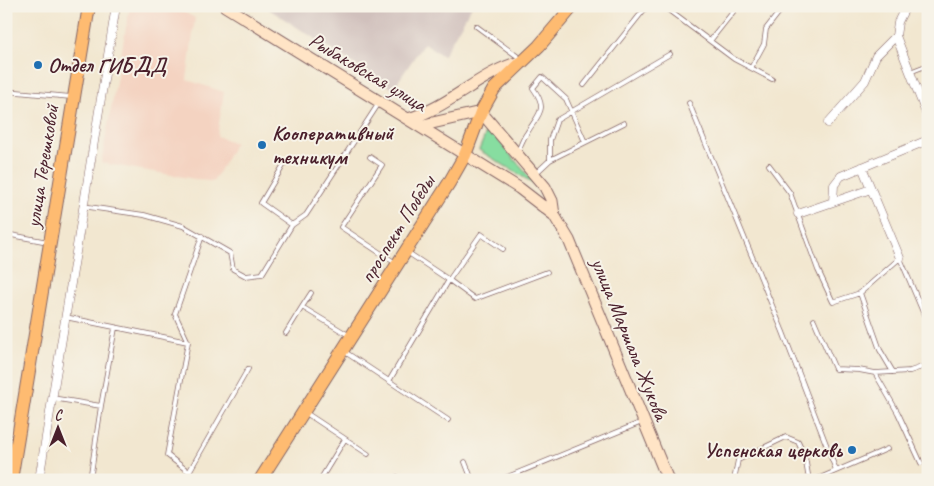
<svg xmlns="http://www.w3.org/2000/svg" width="934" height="486" viewBox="0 0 934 486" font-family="Caveat,sans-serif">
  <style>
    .built { fill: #f4d3c1 }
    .industrial { fill: #d0c0bc }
    .green { fill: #87dda0; stroke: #687e66 }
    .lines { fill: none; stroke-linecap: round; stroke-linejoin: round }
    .service-casing { stroke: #856565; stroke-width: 5.5 }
    .minor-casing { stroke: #856565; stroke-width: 9 }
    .secondary-casing { stroke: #856565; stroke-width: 13 }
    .primary-casing { stroke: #856565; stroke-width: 14 }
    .service { stroke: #fff; stroke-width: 4 }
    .minor { stroke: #fff; stroke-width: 8 }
    .secondary { stroke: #ffe4c6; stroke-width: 11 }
    .primary { stroke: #febb71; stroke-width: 12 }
    .poi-dot { fill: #1f6fb2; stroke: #f7f3e8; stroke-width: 2 }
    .labels { text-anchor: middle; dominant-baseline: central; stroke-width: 4; stroke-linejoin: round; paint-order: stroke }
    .poi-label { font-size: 21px; font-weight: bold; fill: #4a1f2b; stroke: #f7f3e8; text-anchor: start }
    .street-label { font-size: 21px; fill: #4a1f2b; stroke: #f7f3e8 }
  </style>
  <rect width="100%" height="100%" fill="#f7f3e8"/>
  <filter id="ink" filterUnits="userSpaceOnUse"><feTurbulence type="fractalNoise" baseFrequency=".02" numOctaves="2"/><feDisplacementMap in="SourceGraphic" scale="10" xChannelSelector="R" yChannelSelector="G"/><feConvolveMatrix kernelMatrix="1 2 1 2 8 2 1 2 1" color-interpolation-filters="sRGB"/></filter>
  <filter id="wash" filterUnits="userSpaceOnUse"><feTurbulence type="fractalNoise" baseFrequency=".0096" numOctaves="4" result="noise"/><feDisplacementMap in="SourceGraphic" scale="20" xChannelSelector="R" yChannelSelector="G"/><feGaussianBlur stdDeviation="1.12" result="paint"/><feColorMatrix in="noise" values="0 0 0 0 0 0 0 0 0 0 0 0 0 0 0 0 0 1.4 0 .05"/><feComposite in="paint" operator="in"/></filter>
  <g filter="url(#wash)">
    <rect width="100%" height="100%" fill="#f2e7d0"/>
    <path class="built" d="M130 6H173L195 18 187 80 224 92 217 136 235 143 213 182 101 163Z"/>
    <path class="industrial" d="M264 6H472L443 56 424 43 393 89Z"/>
    <path class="green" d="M488 128 536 185 479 150Z"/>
  </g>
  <g filter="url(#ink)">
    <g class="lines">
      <g class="service-casing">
        <path id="service" d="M663 6 734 59 772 79
          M476 26 521 59
          M710 41 733 12
          M751 68 764 44 766 29 784 6
          M910 72 928 65
          M584 85 647 6
          M6 91 71 97
          M689 103 783 332 836 470
          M518 151C521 145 523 138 527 133 538 114 549 110 533 88L542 77 566 99 585 142
          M370 157 382 165 341 227 394 262
          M550 160V140L557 120 670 54
          M286 161 261 203 292 225
          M769 165 790 193 818 270 833 302 860 293 900 258 928 324
          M535 174 550 160 624 123
          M82 206 144 215 183 226 230 253 233 269 246 276 262 274 292 225 306 215 379 103
          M6 234 48 242
          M503 249 481 234 449 280 475 299 547 272
          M860 293 880 350 893 372
          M302 307 311 293
          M65 317 188 342 167 455 189 472 185 480
          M814 320 835 369 859 370 875 373 898 413 921 463
          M286 333 302 307 350 336
          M188 342 175 314 202 236
          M345 352 448 420
          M875 373 910 371 928 365
          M389 381 449 280 407 252
          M52 398 101 406 90 480
          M101 406 115 328
          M306 413 368 454
          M465 462 472 480
          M397 477 398 480
          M201 480 189 472 248 369
          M320 480 345 439
          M500 480 642 422
          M734 480 738 460 786 437 798 442 805 457 809 480
          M815 480 887 449"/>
      </g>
      <g class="minor-casing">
        <path id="minor" d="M906 6 898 22 896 36 928 118
          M828 123 865 81 876 56 896 36
          M862 167 900 258
          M833 202 871 189
          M798 214 833 202 834 185 841 176 928 140
          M39 480 116 6"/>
      </g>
      <g class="secondary-casing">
        <path id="secondary" d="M225 6 519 188 554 215 569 240 668 480
          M408 119C450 107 480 72 523 61
          M419 126 481 112 545 187 552 201 554 215"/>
      </g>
      <g class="primary-casing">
        <path id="primary" d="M11 480 89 6
          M260 480 449 183 465 155 481 112 494 89 539 46 573 6"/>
      </g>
      <use href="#service" class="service"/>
      <use href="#minor" class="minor"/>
      <use href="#secondary" class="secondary"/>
      <use href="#primary" class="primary"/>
    </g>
  </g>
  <g class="poi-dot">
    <circle cx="38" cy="65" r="5"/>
    <circle cx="262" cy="145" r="5"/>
    <circle cx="852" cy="450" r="5"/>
  </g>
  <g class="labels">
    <g class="poi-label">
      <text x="48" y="65">Отдел ГИБДД</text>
      <text x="272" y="133">Кооперативный<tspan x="272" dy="24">техникум</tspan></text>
      <text x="842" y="450" text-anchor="end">Успенская церковь</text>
    </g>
    <g class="street-label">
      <text transform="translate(368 72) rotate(31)">Рыбаковская улица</text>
      <text transform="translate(42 166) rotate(-81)">улица Терешковой</text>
      <text transform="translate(397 229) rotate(-58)">проспект Победы</text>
      <text transform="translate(630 339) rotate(68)">улица Маршала Жукова</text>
    </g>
  </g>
  <rect width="934" height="486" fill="none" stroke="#f7f3e8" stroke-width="25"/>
  <g transform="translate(58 428)" stroke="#f7f3e8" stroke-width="4" paint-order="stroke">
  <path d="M0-4L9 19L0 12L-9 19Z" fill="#4a1f2b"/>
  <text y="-8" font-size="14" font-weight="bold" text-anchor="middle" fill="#4a1f2b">С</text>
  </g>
</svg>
